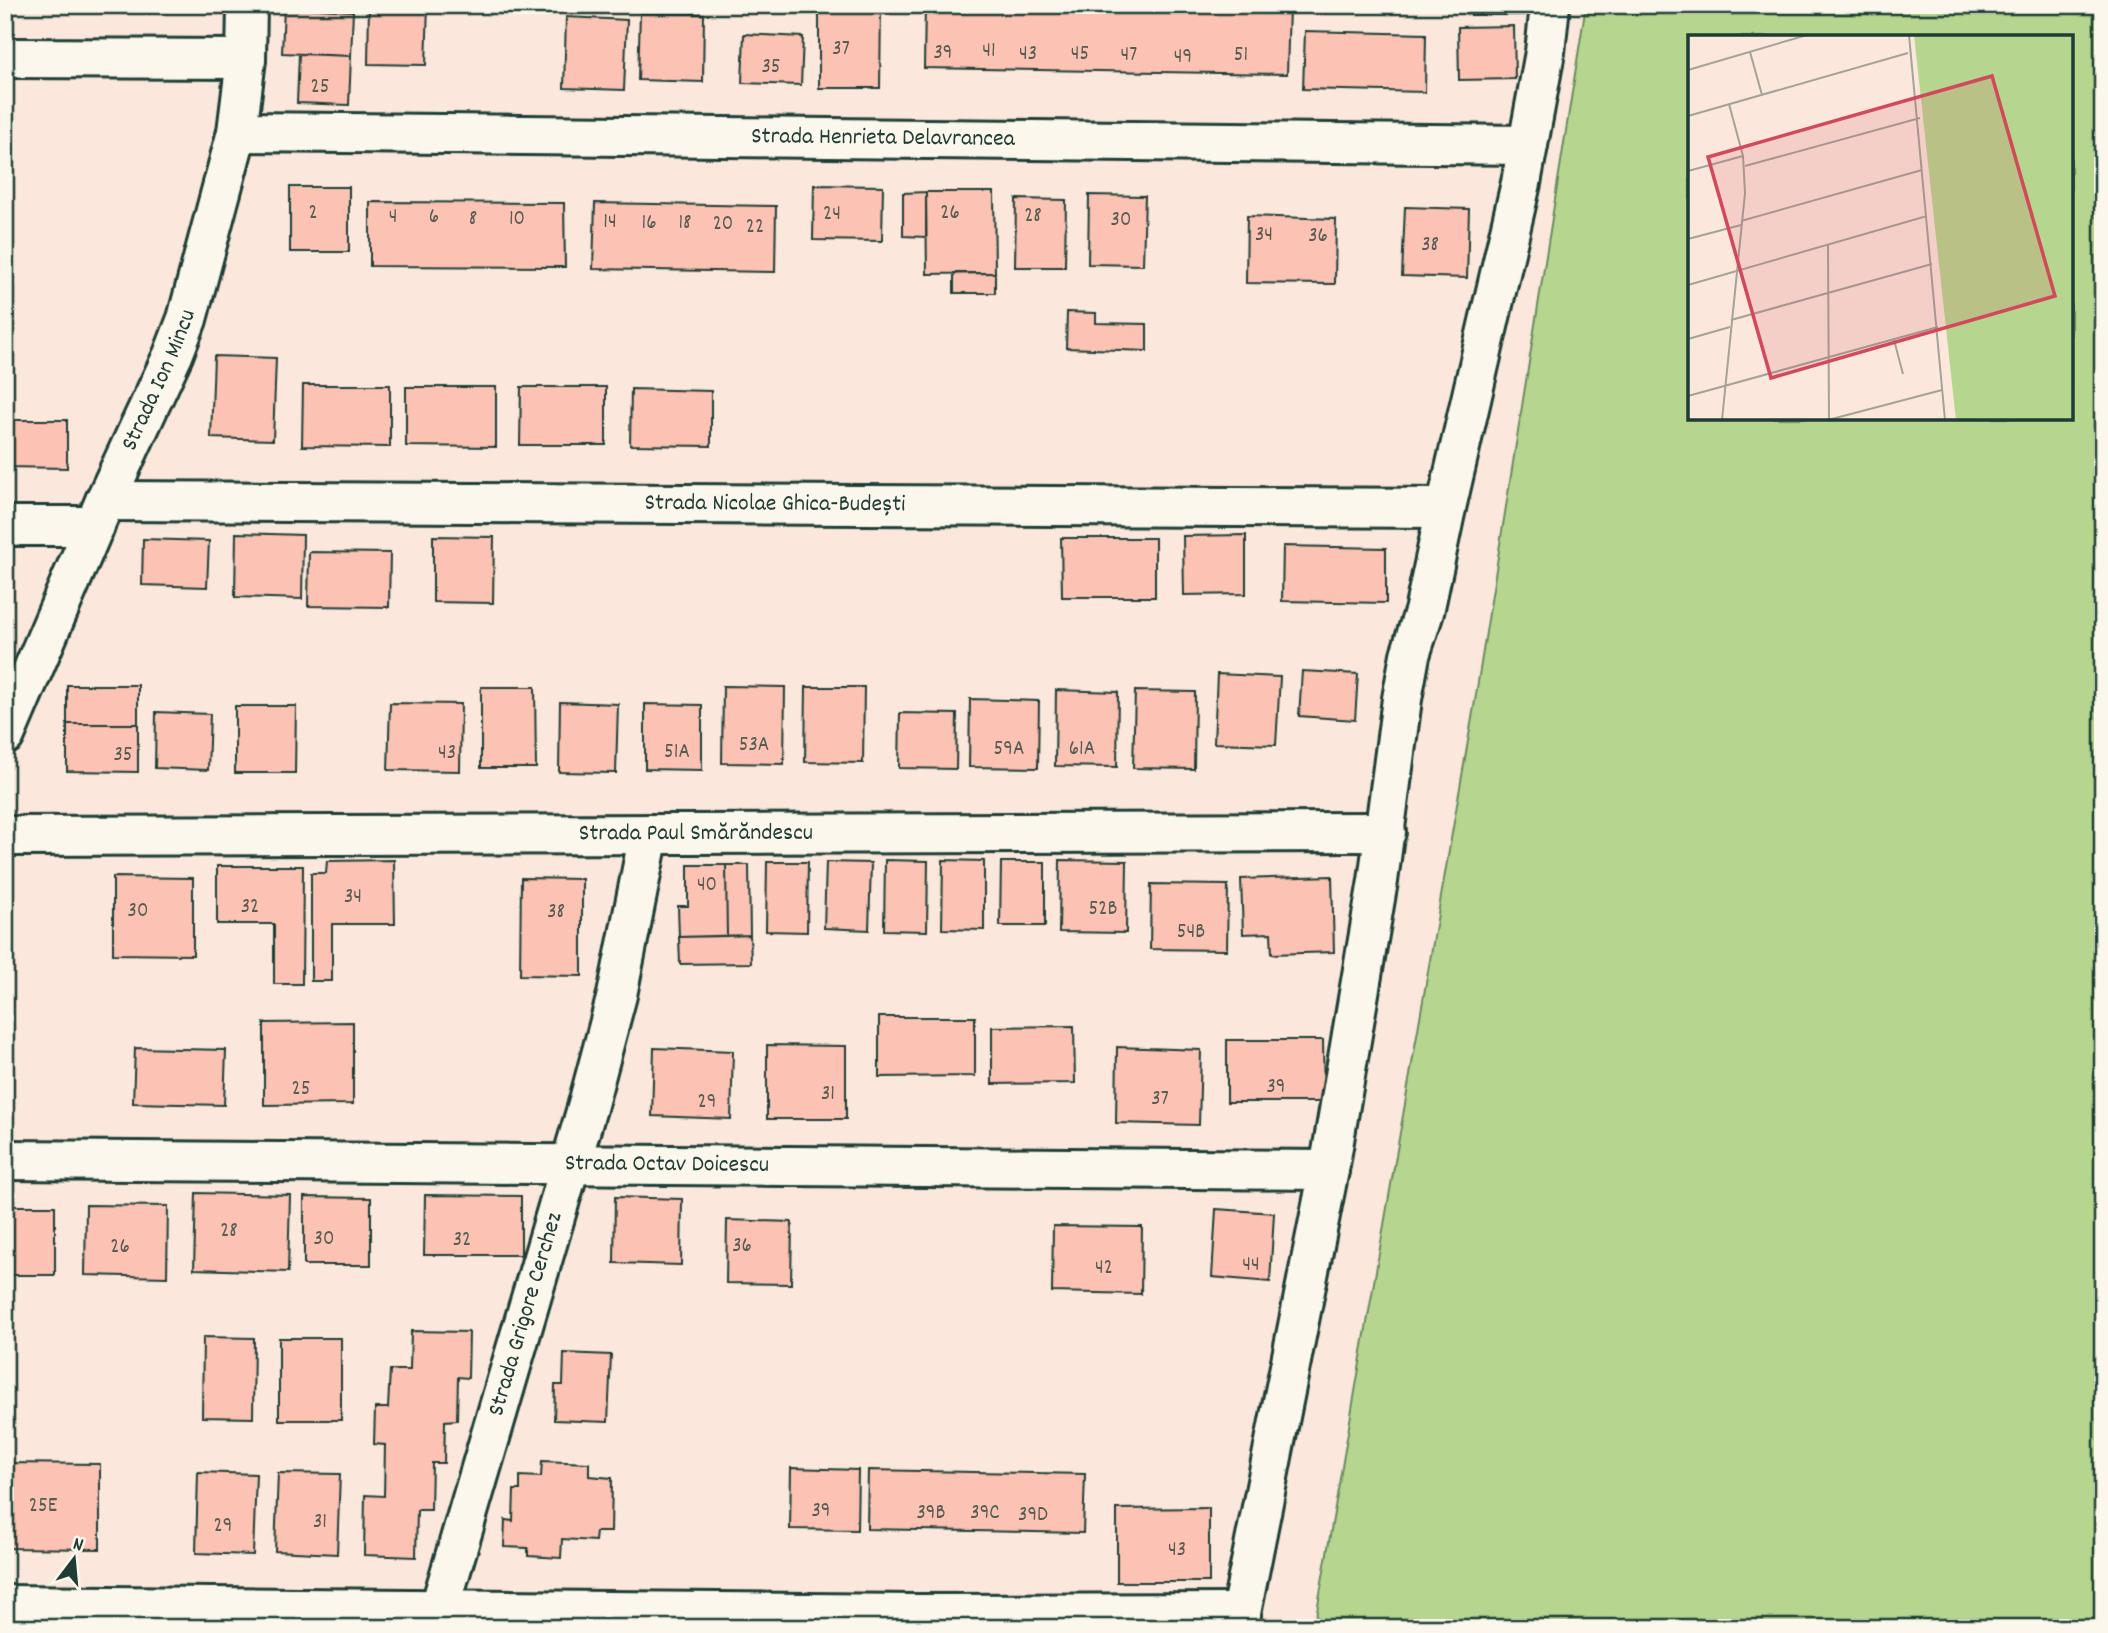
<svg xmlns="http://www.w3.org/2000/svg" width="2108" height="1633" viewBox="0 0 2108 1633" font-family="Dekko,sans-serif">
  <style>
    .green { fill: #b6d68f; stroke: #6a8a62; stroke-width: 2; fill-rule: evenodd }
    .building { fill: #fcc2b3; stroke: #1f3d34; stroke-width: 2 }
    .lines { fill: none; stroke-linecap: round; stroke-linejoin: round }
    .minor-casing { stroke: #1f3d34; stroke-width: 44 }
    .minor { stroke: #fbf7ec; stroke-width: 38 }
    .labels { text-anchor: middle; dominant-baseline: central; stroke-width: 5; stroke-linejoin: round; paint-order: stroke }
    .number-label { font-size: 21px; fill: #565e54 }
    .street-label { font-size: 24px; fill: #1f3d34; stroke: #fbf7ec }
    .inset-road { fill: none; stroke: #a3a398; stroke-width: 2 }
    .view { fill: #d1495b; fill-opacity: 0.15; stroke: #d1495b; stroke-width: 3.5 }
    .inset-edge { fill: none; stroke: #1f3d34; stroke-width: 3.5 }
  </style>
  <rect width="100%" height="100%" fill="#fbe7db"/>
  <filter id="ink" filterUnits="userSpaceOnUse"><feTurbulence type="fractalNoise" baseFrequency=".0143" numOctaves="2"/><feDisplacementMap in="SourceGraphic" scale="14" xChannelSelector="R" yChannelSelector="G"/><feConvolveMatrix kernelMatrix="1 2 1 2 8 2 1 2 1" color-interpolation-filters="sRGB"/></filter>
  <g filter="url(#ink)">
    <path class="green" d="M1586 5H2103V1628H1314L1475 701ZM1690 37H2071V418H1690Z"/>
    <path class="building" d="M369 5H428L426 65 368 64Z
      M819 5H881L880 88H819Z
      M925 5 1289 7 1287 74 924 68Z
      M1471 5H1524V15H1471Z
      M284 7 353 11 351 56 282 53Z
      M640 13 704 14 703 82 638 80Z
      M566 17 627 20 624 90 564 88Z
      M1514 26 1515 79 1459 80 1458 27Z
      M1305 31 1426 34 1425 92 1303 89Z
      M744 34 803 37 801 85 742 83Z
      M299 54 351 56 349 105 297 103Z
      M814 185 883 186 882 241 813 240Z
      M290 187H349V252H290Z
      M926 192V237L903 236V193Z
      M926 192H994L995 273 927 274Z
      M1089 195 1145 196 1143 265 1088 264Z
      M1016 199 1066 200 1065 267H1015Z
      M370 202 564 203 565 267 370 266Z
      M595 203 776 206 775 272 593 269Z
      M1405 207 1469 209 1467 278 1402 276Z
      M1247 216 1336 219 1335 284 1246 283Z
      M954 273H995V293H954Z
      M1067 312 1096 313V323L1147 324V351L1066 348Z
      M214 356 276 358 273 440 211 438Z
      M303 385H390V447L302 446Z
      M406 387H496V447L406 446Z
      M521 387H606V445H520Z
      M631 389 711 391V446L630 445Z
      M5 420H67V468L5 467Z
      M236 533 303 535 302 599 235 597Z
      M1246 535V594L1184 595 1183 536Z
      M433 536 494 537 493 603 433 602Z
      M1061 538H1155V597H1062Z
      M143 539 209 541 207 587 142 585Z
      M1283 546 1386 548V603L1282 601Z
      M309 552 390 553 389 607 308 606Z
      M1302 671 1358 674 1355 720 1299 716Z
      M1217 674 1280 677 1276 745 1214 743Z
      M67 685H138V724H67Z
      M723 686 785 687 784 764 722 763Z
      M481 687H535L536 768H481Z
      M806 687H864L863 763 805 762Z
      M1056 690 1118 692 1117 767 1055 766Z
      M1135 691 1195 692 1194 769 1133 768Z
      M970 699 1039 701 1038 768 969 767Z
      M560 702 618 704 616 773 559 772Z
      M390 703 461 704 460 771 388 770Z
      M645 704 702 705V770L645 769Z
      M235 706H296L295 773H235Z
      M156 712 210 714 208 770 155 768Z
      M900 713 957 714 956 769 899 768Z
      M67 724H138V772L67 771Z
      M394 860 395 924H332V981H311V873H326L327 861Z
      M885 860 928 861 927 931 884 930Z
      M943 860 984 861V930L942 929Z
      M1060 860 1127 861 1126 933 1059 932Z
      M767 862H808L807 932 766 931Z
      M826 862 871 863 869 930 824 928Z
      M1001 862H1045V926H1000Z
      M688 865H726L727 936 679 937 678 906H688Z
      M726 865H749L750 935 727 936Z
      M217 866H303L302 984H274V924H217Z
      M1332 876 1334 952 1272 954 1271 933 1243 934 1241 879Z
      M113 877 193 878V955L113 954Z
      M521 878 582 879V976L520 975Z
      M1151 884 1228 885 1227 950 1150 949Z
      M750 935 751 963 680 964 679 937Z
      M879 1017H975V1076L879 1077Z
      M353 1022V1104L264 1105V1023Z
      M1074 1026 1075 1083 992 1084V1027Z
      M1227 1040H1323L1324 1102H1227Z
      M767 1045 846 1046V1119H767Z
      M1117 1047 1201 1050 1199 1125 1116 1123Z
      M135 1048 226 1050 224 1105 133 1103Z
      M654 1048 733 1051 731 1119 652 1116Z
      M196 1193 290 1195 288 1272 194 1269Z
      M425 1195 521 1196V1255H424Z
      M304 1197 371 1198V1265H304Z
      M615 1197 682 1199 681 1265 614 1263Z
      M86 1205 168 1206 167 1277 85 1275Z
      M5 1206H55V1275H5Z
      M1216 1209 1274 1213 1270 1282 1212 1277Z
      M727 1220 792 1222 791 1284 726 1283Z
      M1053 1226 1142 1227 1141 1294 1052 1292Z
      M411 1331 469 1332 468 1378 458 1377 457 1420 445 1421 444 1463H432L431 1510H417L416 1557 364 1555 365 1495 384 1496 385 1445 374 1444 375 1408H388L390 1370H410Z
      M203 1337 254 1338 253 1418 202 1417Z
      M279 1338H341V1420H279Z
      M564 1353 611 1355 608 1422 554 1420 555 1385H563Z
      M542 1461 589 1463V1476L612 1478 611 1532H596L595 1541 562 1539 561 1558 528 1556V1548L504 1547 505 1520 513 1521 514 1490H520V1476L541 1477Z
      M5 1463 100 1464V1549L5 1548Z
      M791 1468 858 1470 857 1530 790 1529Z
      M868 1470 1085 1474 1083 1533 867 1529Z
      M198 1472 256 1474 253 1555 196 1553Z
      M278 1473 340 1474 337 1554 275 1551Z
      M1209 1508V1582H1117V1509Z"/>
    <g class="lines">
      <g class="minor-casing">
        <g id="minor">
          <path d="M5 58 246 59"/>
          <path id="s1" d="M237 132 1528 145"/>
          <path id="s2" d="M105 501 1446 508"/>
          <path d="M5 526H95"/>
          <path id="s3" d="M5 735 105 501 173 355 187 319 237 132 246 59 247 5"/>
          <path id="s4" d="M5 836 1386 832"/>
          <path id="s5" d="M5 1160 1329 1170"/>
          <path d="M5 1605 915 1614 1241 1613"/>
          <path id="s6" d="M434 1628 587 1108 617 995 649 834"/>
          <path d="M1238 1628 1329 1170 1378 881 1402 699 1410 655 1424 612 1446 508 1521 183 1545 52 1550 5"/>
        </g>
      </g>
      <use href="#minor" class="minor"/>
    </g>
  </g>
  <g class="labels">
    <g class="number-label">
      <text x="841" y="50">37</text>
      <text x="989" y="52">41</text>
      <text x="943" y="54">39</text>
      <text x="1028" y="55">43</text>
      <text x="1080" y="55">45</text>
      <text x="1129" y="56">47</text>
      <text x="1241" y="56">51</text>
      <text x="1183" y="58">49</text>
      <text x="771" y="68">35</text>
      <text x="320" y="88">25</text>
      <text x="313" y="214">2</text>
      <text x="950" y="214">26</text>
      <text x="832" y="215">24</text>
      <text x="1033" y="217">28</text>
      <text x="393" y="218">4</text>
      <text x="434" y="218">6</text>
      <text x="473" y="220">8</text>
      <text x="517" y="220">10</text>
      <text x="1121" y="221">30</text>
      <text x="610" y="223">14</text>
      <text x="649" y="224">16</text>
      <text x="685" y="224">18</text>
      <text x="723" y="225">20</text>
      <text x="755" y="228">22</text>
      <text x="1264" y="236">34</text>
      <text x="1318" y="237">36</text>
      <text x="1430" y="246">38</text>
      <text x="754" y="746">53A</text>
      <text x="1009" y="750">59A</text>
      <text x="1082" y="750">61A</text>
      <text x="677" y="753">51A</text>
      <text x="447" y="754">43</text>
      <text x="123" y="756">35</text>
      <text x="707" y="886">40</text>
      <text x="353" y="898">34</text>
      <text x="250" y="908">32</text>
      <text x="1103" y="910">52B</text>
      <text x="138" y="912">30</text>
      <text x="556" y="913">38</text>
      <text x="1191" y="933">54B</text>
      <text x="1276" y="1088">39</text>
      <text x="301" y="1090">25</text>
      <text x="828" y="1095">31</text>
      <text x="1160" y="1100">37</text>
      <text x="707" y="1103">29</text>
      <text x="229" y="1232">28</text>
      <text x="324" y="1240">30</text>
      <text x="462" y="1241">32</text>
      <text x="742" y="1247">36</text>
      <text x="120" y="1248">26</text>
      <text x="1251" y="1266">44</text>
      <text x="1104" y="1269">42</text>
      <text x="43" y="1507">25E</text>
      <text x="821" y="1512">39</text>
      <text x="931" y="1514">39B</text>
      <text x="985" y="1514">39C</text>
      <text x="1033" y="1516">39D</text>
      <text x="320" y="1523">31</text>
      <text x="223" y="1527">29</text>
      <text x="1177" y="1551">43</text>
    </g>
    <g class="street-label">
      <text stroke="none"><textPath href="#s1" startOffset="646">Strada Henrieta Delavrancea</textPath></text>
      <text stroke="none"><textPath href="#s3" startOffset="387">Strada Ion Mincu</textPath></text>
      <text stroke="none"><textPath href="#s2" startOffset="670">Strada Nicolae Ghica-Budești</textPath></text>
      <text stroke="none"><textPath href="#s4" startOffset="691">Strada Paul Smărăndescu</textPath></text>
      <text stroke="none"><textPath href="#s5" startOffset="662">Strada Octav Doicescu</textPath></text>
      <text stroke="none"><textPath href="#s6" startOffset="327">Strada Grigore Cerchez</textPath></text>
    </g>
  </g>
  <g transform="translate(1688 35)">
    <rect width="385" height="385" fill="#fbe7db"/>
    <path d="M226 0H385V385H268Z" fill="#b6d68f"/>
    <path class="inset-road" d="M221 0 257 385M62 17 74 60M0 35 119 0M0 81 220 18M57 131 232 83M0 136 55 121M53 186 234 135M0 204 53 190M140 210 141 384M0 250 239 181M43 285 244 229M0 304 42 292M206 305 215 339M0 361 250 292M34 385 57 158 55 121 41 69M140 385 254 355"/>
    <path class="view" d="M304 41 367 261 83 343 20 122Z"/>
    <rect width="385" height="385" class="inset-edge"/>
  </g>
  <rect width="2108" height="1633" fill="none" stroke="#fbf7ec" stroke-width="28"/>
  <rect x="14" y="14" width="2080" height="1605" fill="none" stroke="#1f3d34" stroke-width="2.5" filter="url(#ink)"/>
  <g transform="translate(74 1559) rotate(16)" stroke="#fbf7ec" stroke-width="5" paint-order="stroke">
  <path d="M0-5L12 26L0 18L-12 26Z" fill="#1f3d34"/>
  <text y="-10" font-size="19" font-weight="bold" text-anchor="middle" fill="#1f3d34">N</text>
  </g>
</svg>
